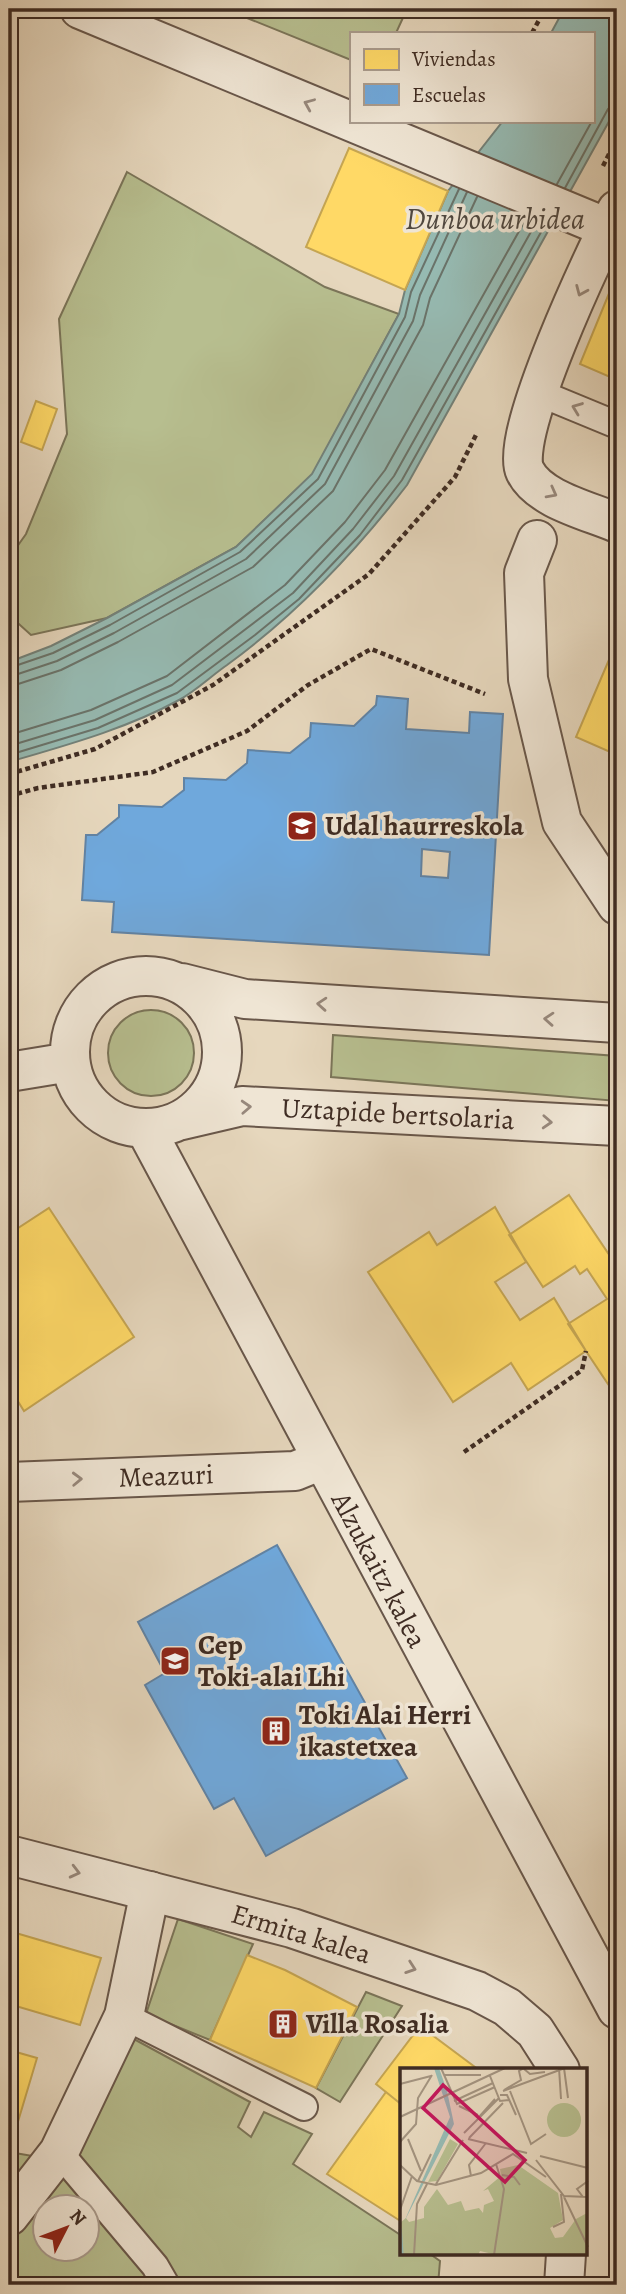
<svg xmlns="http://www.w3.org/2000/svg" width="626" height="2294" viewBox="0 0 626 2294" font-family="Alegreya,serif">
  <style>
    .green { fill: #b7be8f; stroke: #7b7559; stroke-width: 2; fill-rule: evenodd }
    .water { fill: #96bab2; stroke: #738179; stroke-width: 2 }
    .homes { fill: #ffd966; stroke: #c5a552; stroke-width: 2 }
    .schools { fill: #6fa8dc; stroke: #6183a4; stroke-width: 2; fill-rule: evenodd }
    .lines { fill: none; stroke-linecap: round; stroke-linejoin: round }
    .shore { stroke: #6a736a; stroke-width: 2 }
    .service-casing { stroke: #69574a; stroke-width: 30 }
    .pedestrian-casing { stroke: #69574a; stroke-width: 42 }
    .minor-casing { stroke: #69574a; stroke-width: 42 }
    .tertiary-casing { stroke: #69574a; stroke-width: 42 }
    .path { stroke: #3f2c23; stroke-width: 4.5; stroke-dasharray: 5 3.5; stroke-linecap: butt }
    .service { stroke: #efe5d4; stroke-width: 26 }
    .pedestrian { stroke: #efe5d4; stroke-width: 38 }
    .minor { stroke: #efe5d4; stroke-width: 38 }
    .tertiary { stroke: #efe5d4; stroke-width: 38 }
    .oneway { stroke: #97887c }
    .labels { text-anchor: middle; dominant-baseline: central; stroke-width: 7; stroke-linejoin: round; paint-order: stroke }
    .poi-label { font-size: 28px; font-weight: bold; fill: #3f2c23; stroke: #efe5d4; text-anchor: start }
    .street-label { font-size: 28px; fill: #3f2c23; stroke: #efe5d4 }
    .water-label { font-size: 30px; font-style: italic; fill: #504840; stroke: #efe5d4 }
    .inset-river { fill: none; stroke: #96bab2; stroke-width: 3.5 }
    .inset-road { fill: none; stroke: #a3937f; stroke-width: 2 }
    .view { fill: #c2185b; fill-opacity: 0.15; stroke: #c2185b; stroke-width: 3.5 }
    .inset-edge { fill: none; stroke: #3f2c23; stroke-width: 3.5 }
  </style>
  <rect width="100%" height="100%" fill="#e6d7bd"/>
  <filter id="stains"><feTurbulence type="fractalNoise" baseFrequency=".00286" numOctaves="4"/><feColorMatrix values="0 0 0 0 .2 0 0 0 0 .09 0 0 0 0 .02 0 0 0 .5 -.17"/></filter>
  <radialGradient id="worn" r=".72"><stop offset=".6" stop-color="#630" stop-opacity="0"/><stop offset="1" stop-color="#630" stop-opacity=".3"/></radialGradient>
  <path class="green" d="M225 9H407L396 33H351V60Z
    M127 172 325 287 399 314 313 474 236 547 107 618 31 635 9 615V558L26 534 67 434 59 319Z
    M108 1053a43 43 0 1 1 86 0a43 43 0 1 1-86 0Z
    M333 1035 617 1056V1101L331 1077Z
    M178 1919 253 1944 210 2040 146 2014Z
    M366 1992 402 2006 340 2102 316 2088Z
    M132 2038 250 2102 238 2127 251 2137 264 2112 312 2134 293 2164 402 2236V2254H430L440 2261 438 2285H9V2152L38 2157ZM46 2206H88V2248H46Z"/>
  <path class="water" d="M564 9H617V107L407 485C354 554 297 614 227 665 211 676 196 691 179 700 126 729 67 745 9 762V662L51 646 107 618 236 547 312 474 399 314 405 290 448 191 503 121H593V33H551Z"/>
  <path class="homes" d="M349 148 448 191 405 290 306 247Z
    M617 274V380L580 364Z
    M36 401 57 409 42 450 21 442Z
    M617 641V755L576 737Z
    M569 1195 608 1253 617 1247V1378L608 1384 568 1324 607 1299 587 1269 580 1274 575 1266 543 1287 509 1235Z
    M495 1207 526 1262 495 1282 520 1320 554 1298 586 1351 528 1390 511 1363 453 1402 368 1272 429 1232 437 1245Z
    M49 1208 134 1337 24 1411 9 1387V1234Z
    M9 1931 101 1958 80 2025 9 2004Z
    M247 1955 285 1970 357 2007 316 2088 210 2040Z
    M420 2026 479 2070H402V2105L376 2084Z
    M9 2050 37 2058 17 2125 9 2122Z
    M386 2092 402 2105V2222L327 2174Z"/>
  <path class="schools" d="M377 696 408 699 406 729 469 733 470 712 503 714 489 955 112 932 114 902 82 900 86 835H97L119 817V805L162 807 184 790V778L226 780 247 763 248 750 290 753 310 737 311 723 354 726 376 705ZM422 849 450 852 448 878 421 876Z
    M277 1545 407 1778 266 1856 234 1798 214 1809 145 1685 165 1673 138 1622Z"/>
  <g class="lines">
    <path class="shore" d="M557 184 592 121
      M565 188 608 109 617 105
      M9 668 53 653 110 625 240 552 318 479 405 317 411 292 459 189
      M9 677 57 661 114 633 246 559 325 484 413 321 420 295 467 192
      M9 687 61 670 118 642 253 567 333 491 423 325 430 298 477 197
      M9 735 91 710 167 676 285 585 345 522 385 470 527 217
      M9 746 95 720 172 685 293 593 353 529 394 476 537 221
      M9 755 98 728 177 693 255 635 299 599 360 535 402 480 545 225"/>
    <g class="service-casing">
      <path id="service" d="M537 392 617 425
        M124 2016 304 2107
        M59 2152 155 2266 166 2285"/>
    </g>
    <g class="pedestrian-casing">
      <path id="pedestrian" d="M537 540 524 573 528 679 562 822 617 905"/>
    </g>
    <g class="minor-casing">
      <path id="minor" d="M80 9 617 232
        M617 210C596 250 508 436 525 471 539 500 590 511 617 523
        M9 1482 295 1471 322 1460
        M9 2216 59 2152 124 2016 150 1891"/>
    </g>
    <g class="tertiary-casing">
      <path id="tertiary" d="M70 1052a76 76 0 1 1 152 0a76 76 0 1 1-152 0Z
        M182 983 245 999 617 1023
        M9 1072 70 1062
        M182 1120 242 1106 617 1126
        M145 1128 617 2009
        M9 1855 292 1928 477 1991 507 2007 535 2031 560 2070
        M564 2285 566 2254"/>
    </g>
    <path class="path" d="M532 33 545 9
      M603 166 617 138
      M9 774 95 749 213 685 369 574 455 477 477 433
      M9 796 38 788 153 772 247 731 308 685 371 649 485 694
      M464 1452 582 1370 586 1351"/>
    <use href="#service" class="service"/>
    <use href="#pedestrian" class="pedestrian"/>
    <use href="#minor" class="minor"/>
    <use href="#tertiary" class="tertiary"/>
  </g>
  <defs><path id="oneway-chevron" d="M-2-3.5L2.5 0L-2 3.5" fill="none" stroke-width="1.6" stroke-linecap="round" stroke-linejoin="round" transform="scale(1.75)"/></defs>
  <g class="oneway">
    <use href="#oneway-chevron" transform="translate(309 104) rotate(-157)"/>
    <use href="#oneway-chevron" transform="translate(581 291) rotate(113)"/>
    <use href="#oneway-chevron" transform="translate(577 408) rotate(-159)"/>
    <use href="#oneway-chevron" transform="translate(552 493) rotate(28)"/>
    <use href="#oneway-chevron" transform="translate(322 1004) rotate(-176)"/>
    <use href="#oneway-chevron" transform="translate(549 1019) rotate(-176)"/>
    <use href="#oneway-chevron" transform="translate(246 1107) rotate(-3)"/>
    <use href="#oneway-chevron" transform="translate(547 1122) rotate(3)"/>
    <use href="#oneway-chevron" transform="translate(77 1479) rotate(-2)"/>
    <use href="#oneway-chevron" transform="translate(75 1872) rotate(14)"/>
    <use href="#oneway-chevron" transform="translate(411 1968) rotate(19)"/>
  </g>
  <defs>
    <g id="school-square" transform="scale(1.575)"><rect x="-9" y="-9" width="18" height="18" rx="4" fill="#8f2418" stroke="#efe5d4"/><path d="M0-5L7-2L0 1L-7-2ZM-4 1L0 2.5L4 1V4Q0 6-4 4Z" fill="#fff"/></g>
    <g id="building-square" transform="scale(1.575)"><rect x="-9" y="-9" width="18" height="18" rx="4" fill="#8f2418" stroke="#efe5d4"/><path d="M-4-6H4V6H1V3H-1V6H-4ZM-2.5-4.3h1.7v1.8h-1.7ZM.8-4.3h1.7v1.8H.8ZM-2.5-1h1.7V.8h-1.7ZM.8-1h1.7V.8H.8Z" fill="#fff"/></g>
  </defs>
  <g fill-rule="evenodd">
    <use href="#school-square" x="302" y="826"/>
    <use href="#school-square" x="175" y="1661"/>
    <use href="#building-square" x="276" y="1731"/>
    <use href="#building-square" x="283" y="2024"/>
  </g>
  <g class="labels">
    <g class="poi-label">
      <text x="325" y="826">Udal haurreskola</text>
      <text x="198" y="1645">Cep<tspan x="198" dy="32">Toki-alai Lhi</tspan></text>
      <text x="299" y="1715">Toki Alai Herri<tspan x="299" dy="32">ikastetxea</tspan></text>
      <text x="306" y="2024">Villa Rosalia</text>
    </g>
    <g class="street-label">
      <text transform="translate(398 1114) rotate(3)">Uztapide bertsolaria</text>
      <text transform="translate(166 1476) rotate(-2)">Meazuri</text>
      <text transform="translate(379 1570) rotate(62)">Alzukaitz kalea</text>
      <text transform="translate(301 1934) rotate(17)">Ermita kalea</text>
    </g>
    <g class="water-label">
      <text x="495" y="219">Dunboa urbidea</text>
    </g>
  </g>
  <g transform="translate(400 2068)">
    <rect width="187" height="187" fill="#e6d7bd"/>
    <path d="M147 52a17 17 0 1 1 34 0a17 17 0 1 1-34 0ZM50 71 58 76 37 113 28 114ZM118 97 158 125 163 152 150 160 155 170 163 169 176 151 187 145V187H97L80 183 78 187H0L1 154 6 150 9 154 24 150V139L37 121 48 137 61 133 65 143 79 140 83 145 84 137 94 133 88 121 83 123 101 108 100 101Z" fill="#b7be8f"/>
    <path d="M34 0H39L47 23 54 56 4 154 50 49Z" fill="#96bab2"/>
    <path class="inset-river" d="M0 161 2 187"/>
    <path class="inset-road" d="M41 0 57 36 95 19M159 0 161 31M164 0 168 30M124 1 130 6 145 4M44 7H81M90 8 100 33 109 32M0 16 31 8M104 22 121 12 119 3 124 0M103 23 165 0M110 23 131 76 146 66M100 27H107L116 47M54 33 93 15M59 38 78 47M0 49 105 0M79 49 95 31M64 65 99 30M69 70 103 35M8 71 21 103M68 71 127 85M0 74 16 56 18 30 32 7M140 88 188 100M136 92 164 128 188 129M0 97 17 113 36 117 81 105 113 86 146 109M102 107 114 109 120 117M71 108 69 97 86 75M18 113 31 86M36 116 63 72M164 129 188 179M183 129 177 121 188 113M0 142 12 108M153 159 164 154 161 126M14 187 17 136 27 116M94 187 104 121 96 96"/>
    <path class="view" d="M43 17 125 92 105 114 23 40Z"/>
    <rect width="187" height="187" class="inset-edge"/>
  </g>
  <rect width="626" height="2294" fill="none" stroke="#e6d7bd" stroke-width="35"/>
  <rect x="10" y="10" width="605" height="2273" fill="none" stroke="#3f2c23" stroke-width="3.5"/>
  <rect x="18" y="18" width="591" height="2259" fill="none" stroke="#3f2c23" stroke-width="2"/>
  <rect x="350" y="32" width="245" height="91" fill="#efe5d4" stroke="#a99b8d" stroke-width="2"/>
  <rect x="364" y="49" width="35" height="21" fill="#ffd966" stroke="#a99b8d" stroke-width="2"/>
  <text x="412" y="66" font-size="21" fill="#3f2c23">Viviendas</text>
  <rect x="364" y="84" width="35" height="21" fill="#6fa8dc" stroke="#a99b8d" stroke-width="2"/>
  <text x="412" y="102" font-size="21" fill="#3f2c23">Escuelas</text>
  <g transform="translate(66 2228) rotate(48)"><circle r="33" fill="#efe5d4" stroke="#a99b8d" stroke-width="2"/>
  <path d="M0-5L12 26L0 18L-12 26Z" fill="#8f2418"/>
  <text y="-10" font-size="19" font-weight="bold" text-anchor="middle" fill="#3f2c23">N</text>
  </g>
  <rect width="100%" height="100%" filter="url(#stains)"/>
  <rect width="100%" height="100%" fill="url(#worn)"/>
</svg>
